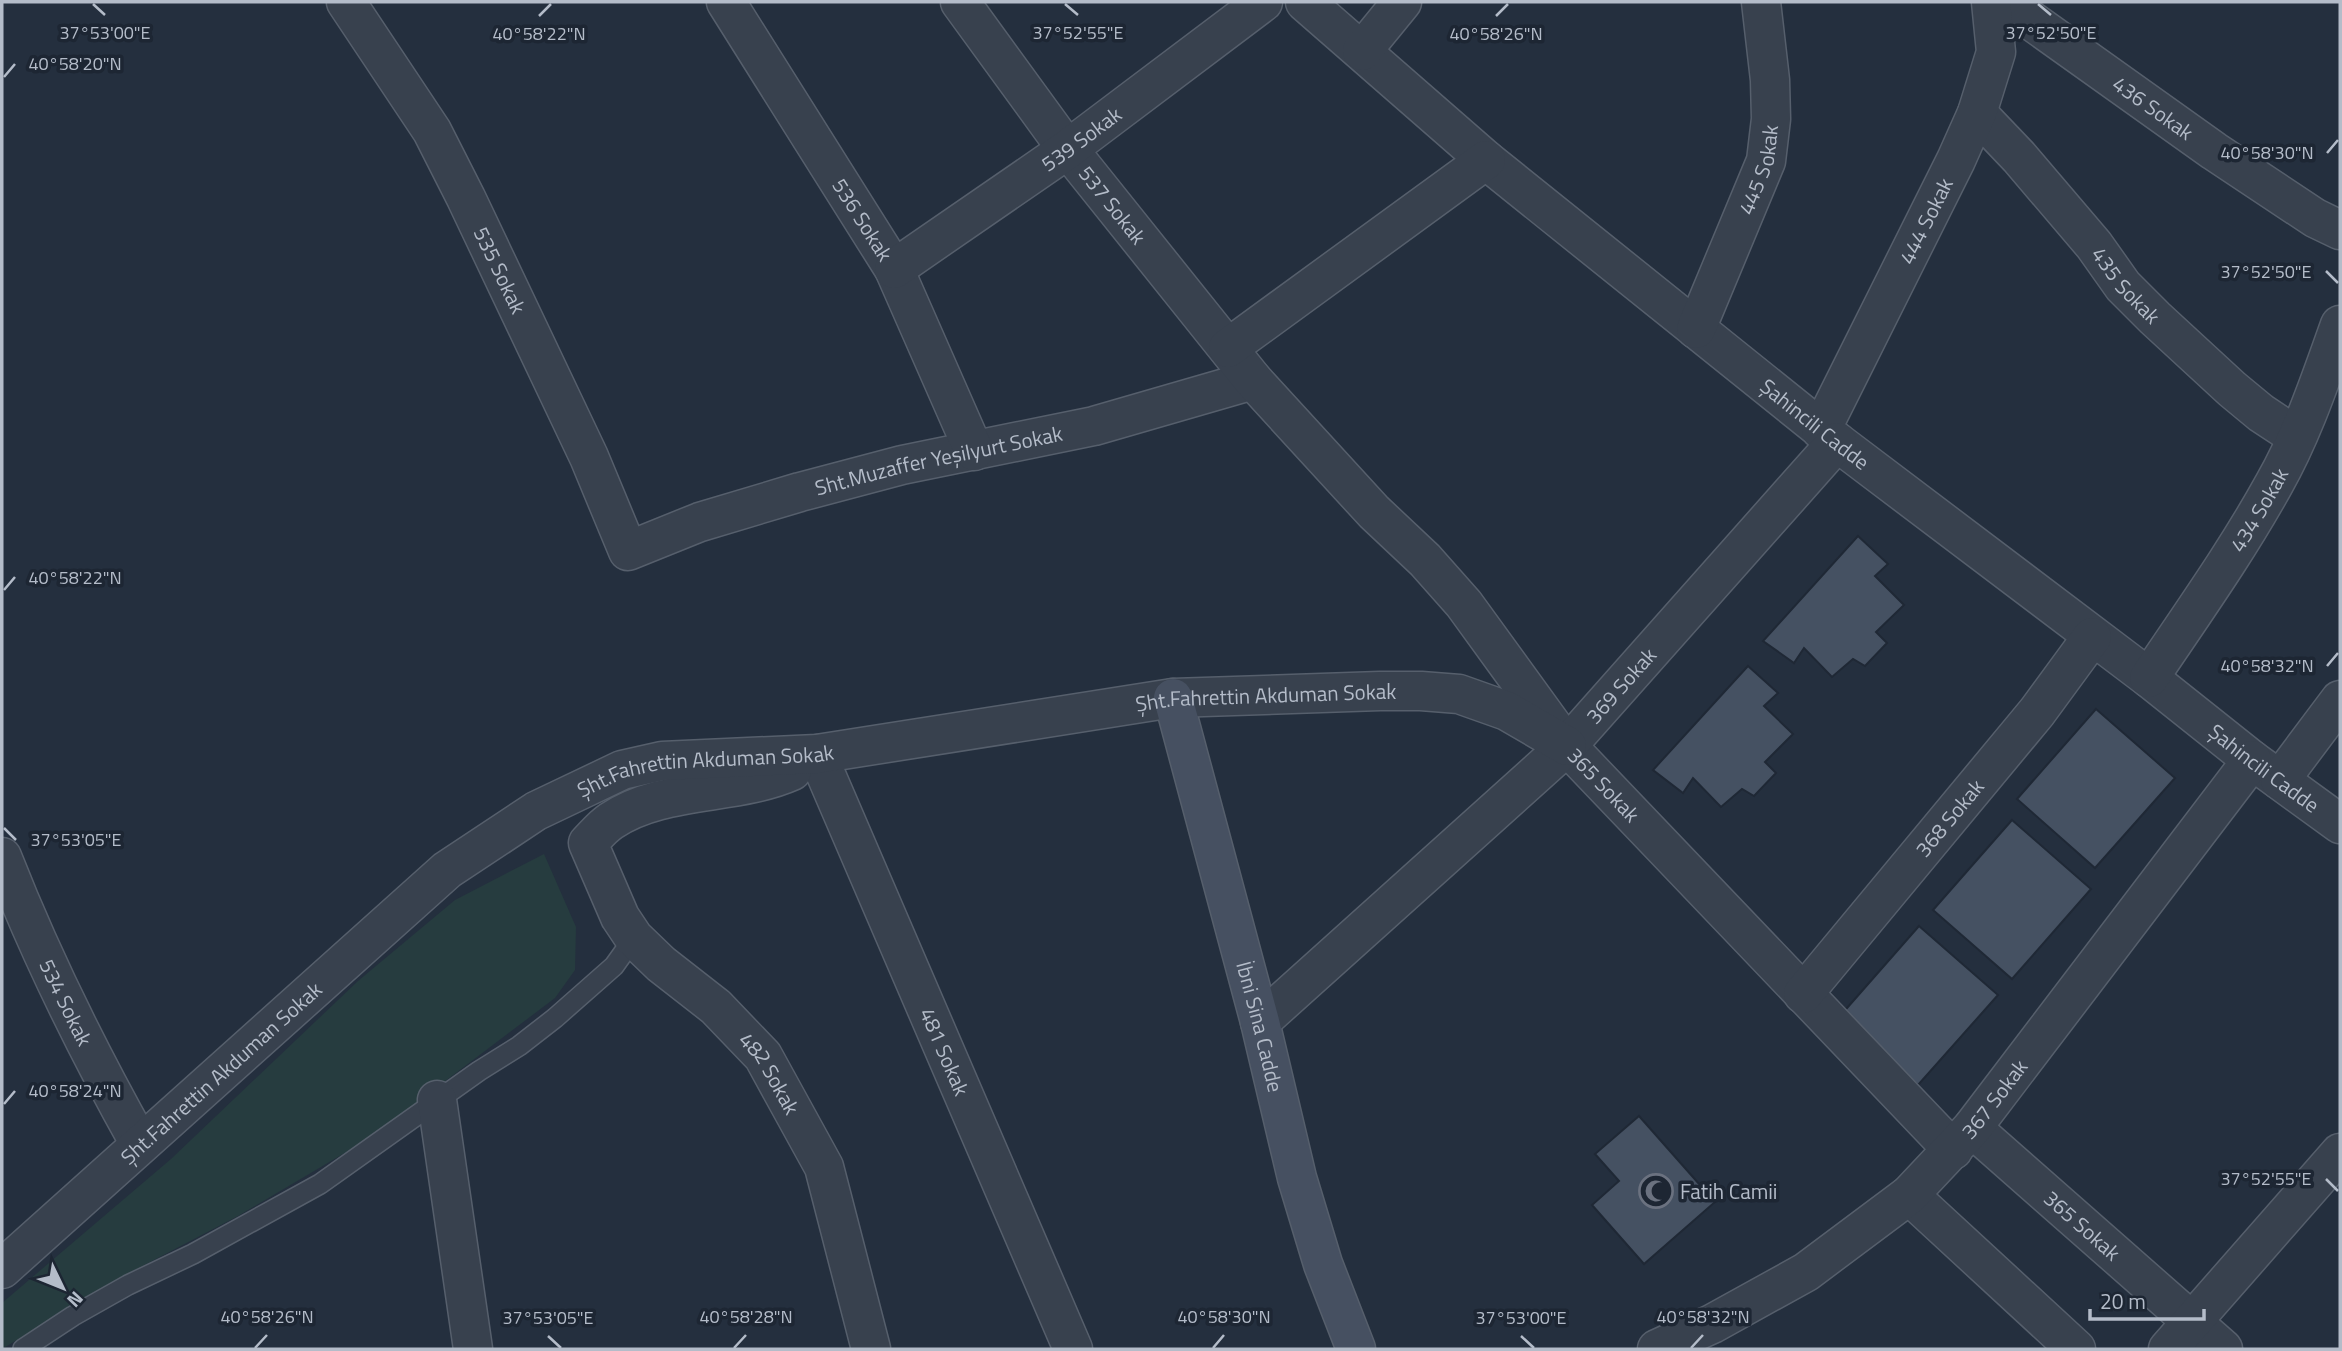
<svg xmlns="http://www.w3.org/2000/svg" width="2342" height="1351" viewBox="0 0 2342 1351" font-family="'Titillium Web',sans-serif">
  <style>
    .green { fill: #263c3f }
    .building { fill: #455162; stroke: #1f2835; stroke-width: 2 }
    .lines { fill: none; stroke-linecap: round; stroke-linejoin: round }
    .lane-casing { stroke: #565f6c; stroke-width: 22 }
    .street-casing { stroke: #565f6c; stroke-width: 41 }
    .secondary-casing { stroke: #565f6c; stroke-width: 41 }
    .lane { stroke: #38414e; stroke-width: 19 }
    .street { stroke: #38414e; stroke-width: 38 }
    .secondary { stroke: #465061; stroke-width: 38 }
    .ticks { fill: none; stroke: #b4bcc9; stroke-width: 2.5 }
    .labels { text-anchor: middle; dominant-baseline: central; stroke-width: 7; stroke-linejoin: round; paint-order: stroke }
    .street-label { font-size: 21px; fill: #b4bcc9; stroke: #1d2633 }
    .poi-label { font-size: 21px; fill: #b4bcc9; stroke: #1d2633; text-anchor: start }
    .ticks-label { font-size: 18px; text-anchor: middle; fill: #b4bcc9; stroke: #1d2633; stroke-width: 7; stroke-linejoin: round; paint-order: stroke }
  </style>
  <rect width="100%" height="100%" fill="#242f3e"/>
  <path class="green" d="M544 854 576 927 575 970 555 998 370 1138 238 1216 110 1283 2 1349V1303L171 1159 358 981 455 900Z"/>
  <path class="building" d="M1858 536 1888 564 1875 576 1904 605 1876 632 1887 643 1865 666 1853 659 1832 677 1804 648 1794 663 1763 641Z
    M1748 666 1778 693 1764 706 1793 734 1765 762 1776 773 1754 796 1742 789 1721 807 1693 778 1683 793 1653 770Z
    M2096 709 2175 778 2095 868 2017 799Z
    M2012 820 2091 889 2012 979 1933 910Z
    M1919 926 1998 995 1918 1085 1840 1016Z
    M1639 1116 1715 1202 1644 1264 1592 1205 1619 1181 1595 1154Z"/>
  <g class="lines">
    <g class="lane-casing">
      <path id="lane" d="M23 1349 73 1316 128 1285 193 1254 320 1184 479 1071 519 1046 555 1018 614 966 634 938"/>
    </g>
    <g class="street-casing">
      <g id="street">
        <path id="s1" d="M346 2 432 131 466 198 589 457 628 551 700 522 800 492 902 465 1094 426 1253 380"/>
        <path id="s2" d="M726 2 894 269 974 451"/>
        <path id="s3" d="M960 2 1056 134 1253 380 1374 512 1425 560 1464 604 1567 746 1953 1150"/>
        <path id="s4" d="M1305 2 1486 160 1837 442 2149 678 2252 760 2340 824"/>
        <path id="s5" d="M2005 2 2214 151 2315 218 2340 230"/>
        <path d="M1362 51 1402 2"/>
        <path id="s6" d="M1977 113 2019 157 2094 245 2123 286 2155 318 2232 389 2261 413 2296 436"/>
        <path id="s7" d="M894 269 1068 149 1263 2"/>
        <path id="s8" d="M1696 329 1766 161 1771 119 1770 80 1761 2"/>
        <path d="M1228 348 1486 160"/>
        <path id="s9" d="M1821 430 1956 160 1977 113 1996 52 1991 2"/>
        <path id="s10" d="M2149 678C2192 614 2237 551 2274 484 2302 435 2321 378 2340 325"/>
        <path id="s11" d="M817 754 1073 1349"/>
        <path id="s12" d="M792 771C736 796 663 786 611 821 602 827 595 836 588 843L620 917 634 938 661 964 716 1007 763 1056 824 1167 871 1349"/>
        <path d="M2280 780 2340 700"/>
        <path id="s13" d="M2 857C40 954 89 1053 140 1144"/>
        <path id="s14" d="M1803 994 2037 712 2092 637"/>
        <path id="s15" d="M1260 1022 1567 746 1837 442"/>
        <path d="M437 1100 473 1349"/>
        <path id="s16" d="M1972 1128 2223 1349"/>
        <path d="M1909 1195 2076 1349"/>
        <path id="s17" d="M2 1269 447 870 536 811 622 770 662 761 817 754 1173 698 1380 691H1421L1459 694 1507 711 1567 746"/>
        <path id="s18" d="M1657 1349 1712 1324 1806 1272 1909 1195 1972 1128 2252 760"/>
        <path d="M2168 1349 2340 1153"/>
      </g>
    </g>
    <g class="secondary-casing">
      <g id="secondary">
        <path id="s19" d="M1173 698 1260 1022 1297 1178 1323 1264 1356 1349"/>
      </g>
    </g>
    <use href="#lane" class="lane"/>
    <use href="#street" class="street"/>
    <use href="#secondary" class="secondary"/>
  </g>
  <path class="ticks" d="M93 4 105 15M1065 4 1078 15M2038 4 2051 15M539 16 551 4M1496 16 1508 4M4 77 15 64M2327 153 2338 140M2326 271 2338 283M4 590 15 577M2327 666 2338 653M4 828 16 840M4 1104 15 1091M2326 1179 2338 1191M548 1336 561 1348M1521 1336 1534 1348M255 1348 267 1335M734 1348 746 1335M1213 1348 1224 1335M1691 1348 1703 1335"/>
  <defs>
    <g id="mosque-ring" transform="scale(1.75)"><circle r="9.5" fill="#1d2633" stroke="#6b7280" stroke-width="1.5"/><path d="M3.5-4.9A6 6 0 1 0 3.5 4.9A5 5 0 1 1 3.5-4.9Z" fill="#6b7280"/></g>
  </defs>
  <g fill-rule="evenodd">
    <use href="#mosque-ring" x="1656" y="1191"/>
  </g>
  <g class="labels">
    <g class="street-label">
      <text stroke="none"><textPath href="#s5" startOffset="182">436 Sokak</textPath></text>
      <text stroke="none"><textPath href="#s7" startOffset="228">539 Sokak</textPath></text>
      <text stroke="none"><textPath href="#s8" startOffset="172">445 Sokak</textPath></text>
      <text stroke="none"><textPath href="#s3" startOffset="254">537 Sokak</textPath></text>
      <text stroke="none"><textPath href="#s2" startOffset="257">536 Sokak</textPath></text>
      <text stroke="none"><textPath href="#s9" startOffset="234">444 Sokak</textPath></text>
      <text stroke="none"><textPath href="#s1" startOffset="310">535 Sokak</textPath></text>
      <text stroke="none"><textPath href="#s6" startOffset="228">435 Sokak</textPath></text>
      <text stroke="none"><textPath href="#s4" startOffset="662">Şahincili Cadde</textPath></text>
      <text stroke="none"><textPath href="#s1" startOffset="943">Sht.Muzaffer Yeşilyurt Sokak</textPath></text>
      <text stroke="none"><textPath href="#s10" startOffset="201">434 Sokak</textPath></text>
      <text stroke="none"><textPath href="#s15" startOffset="494">369 Sokak</textPath></text>
      <text stroke="none"><textPath href="#s17" startOffset="1449">Şht.Fahrettin Akduman Sokak</textPath></text>
      <text stroke="none"><textPath href="#s4" startOffset="1228">Şahincili Cadde</textPath></text>
      <text stroke="none"><textPath href="#s17" startOffset="882">Şht.Fahrettin Akduman Sokak</textPath></text>
      <text stroke="none"><textPath href="#s3" startOffset="1015">365 Sokak</textPath></text>
      <text stroke="none"><textPath href="#s14" startOffset="229">368 Sokak</textPath></text>
      <text stroke="none"><textPath href="#s13" startOffset="159">534 Sokak</textPath></text>
      <text stroke="none"><textPath href="#s19" startOffset="340">İbni Sina Cadde</textPath></text>
      <text stroke="none"><textPath href="#s11" startOffset="324">481 Sokak</textPath></text>
      <text stroke="none"><textPath href="#s17" startOffset="294">Şht.Fahrettin Akduman Sokak</textPath></text>
      <text stroke="none"><textPath href="#s12" startOffset="520">482 Sokak</textPath></text>
      <text stroke="none"><textPath href="#s18" startOffset="425">367 Sokak</textPath></text>
      <text stroke="none"><textPath href="#s16" startOffset="147">365 Sokak</textPath></text>
    </g>
    <g class="poi-label">
      <text x="1680" y="1191">Fatih Camii</text>
    </g>
  </g>
  <g class="ticks-label">
    <text x="105" y="39">37°53'00"E</text>
    <text x="1078" y="39">37°52'55"E</text>
    <text x="2051" y="39">37°52'50"E</text>
    <text x="539" y="40">40°58'22"N</text>
    <text x="1496" y="40">40°58'26"N</text>
    <text x="75" y="70">40°58'20"N</text>
    <text x="2267" y="159">40°58'30"N</text>
    <text x="2266" y="278">37°52'50"E</text>
    <text x="75" y="584">40°58'22"N</text>
    <text x="2267" y="672">40°58'32"N</text>
    <text x="76" y="846">37°53'05"E</text>
    <text x="75" y="1097">40°58'24"N</text>
    <text x="2266" y="1185">37°52'55"E</text>
    <text x="267" y="1323">40°58'26"N</text>
    <text x="746" y="1323">40°58'28"N</text>
    <text x="1224" y="1323">40°58'30"N</text>
    <text x="1703" y="1323">40°58'32"N</text>
    <text x="548" y="1324">37°53'05"E</text>
    <text x="1521" y="1324">37°53'00"E</text>
  </g>
  <rect width="2342" height="1351" fill="none" stroke="#b4bcc9" stroke-width="7"/>
  <g transform="translate(63 1288) rotate(133)" stroke="#1d2633" stroke-width="5" paint-order="stroke">
  <path d="M0-5L12 26L0 18L-12 26Z" fill="#b4bcc9"/>
  <text y="-10" font-size="19" font-weight="bold" text-anchor="middle" fill="#b4bcc9">N</text>
  </g>
  <path d="M2090 1309v10h114v-10" fill="none" stroke="#b4bcc9" stroke-width="3.5"/>
  <text x="2100" y="1309" font-size="21" fill="#b4bcc9" stroke="#1d2633" stroke-width="5" paint-order="stroke">20 m</text>
</svg>
